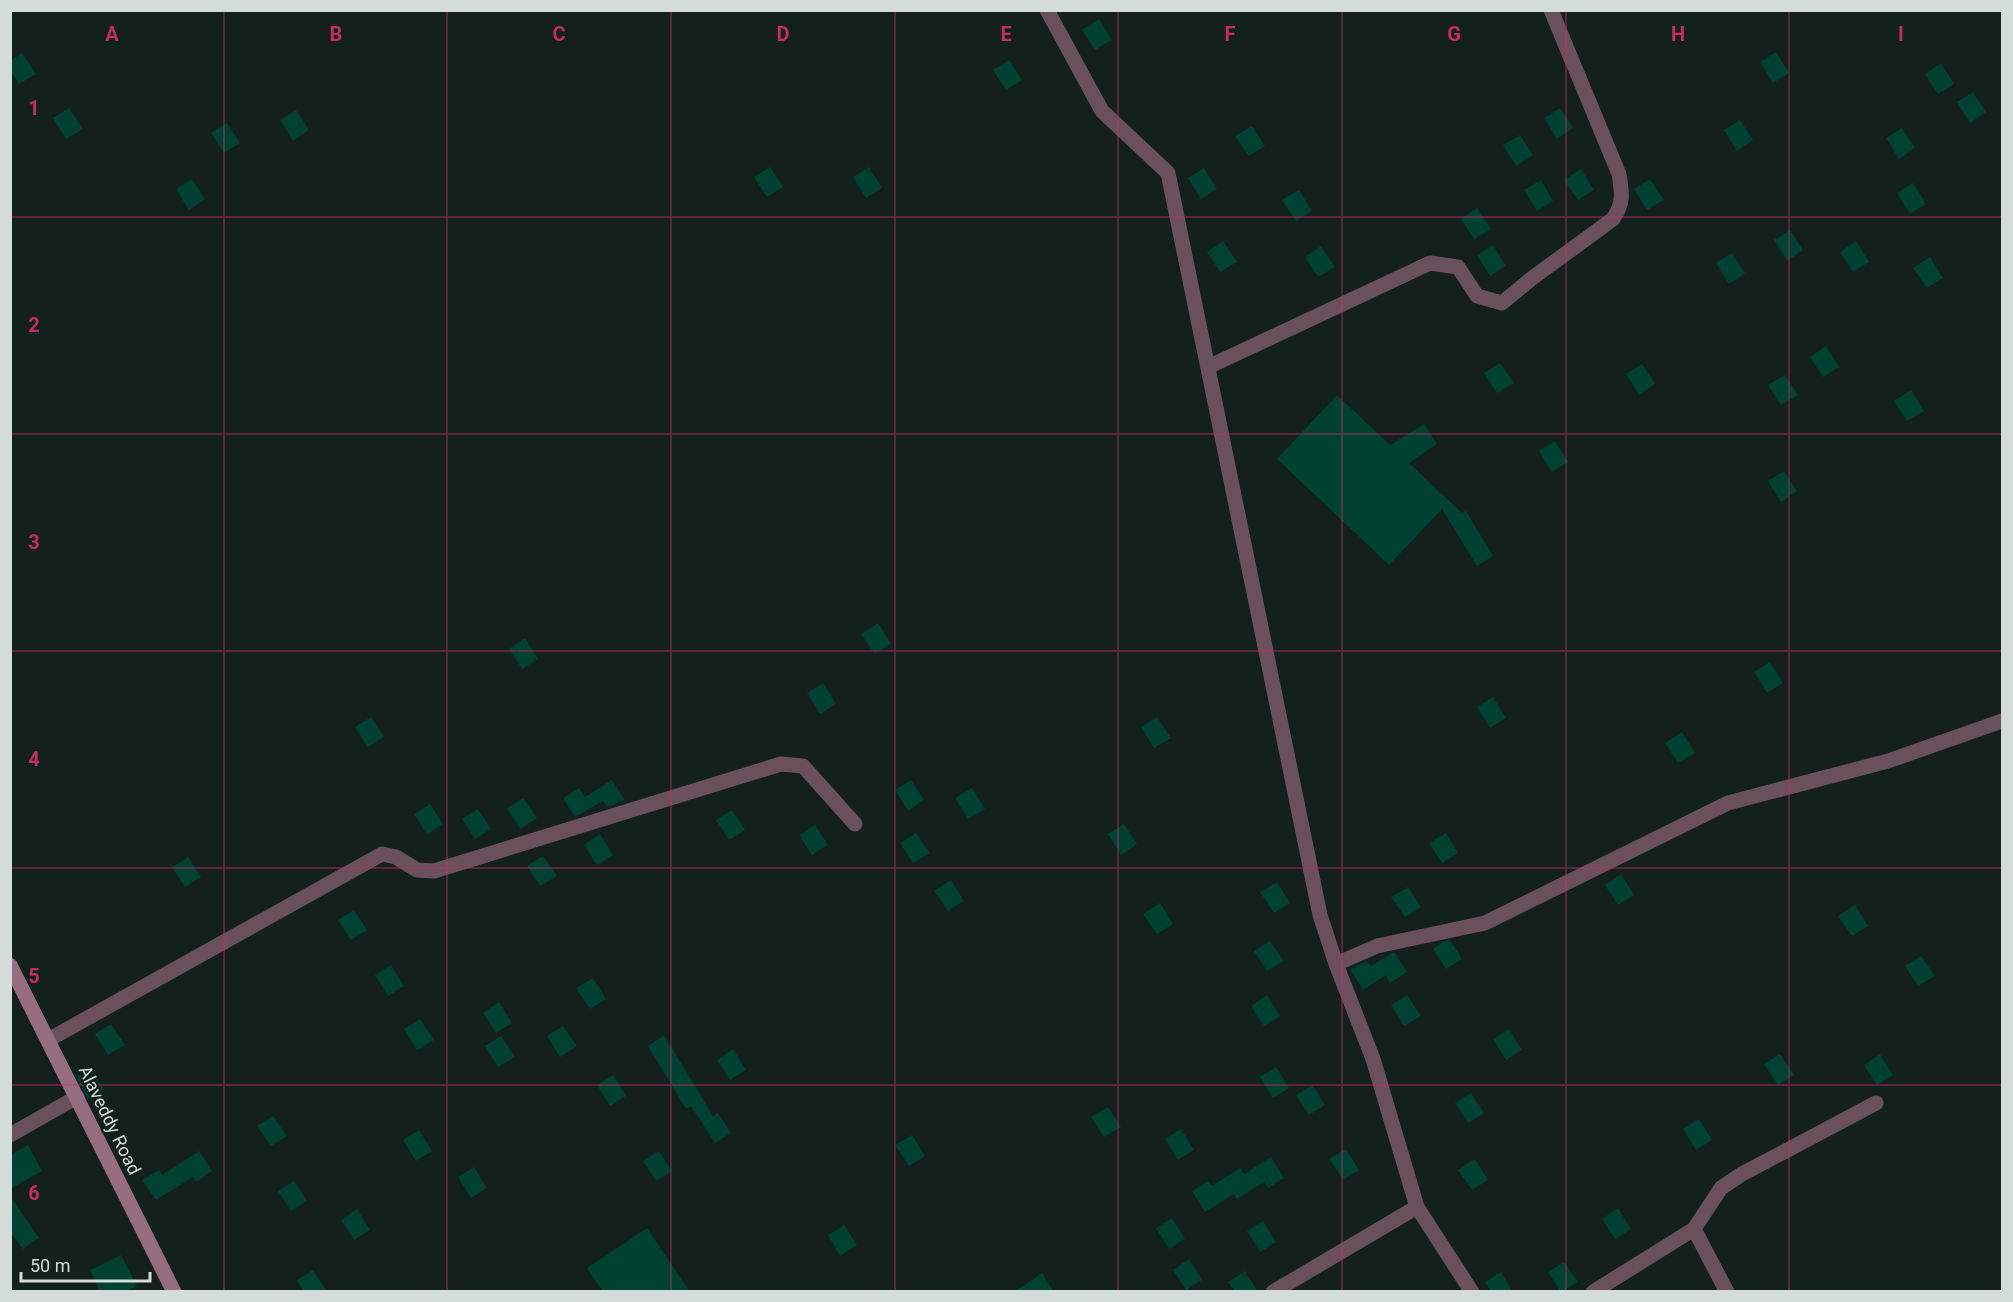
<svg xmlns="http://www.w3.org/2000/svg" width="2013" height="1302" viewBox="0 0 2013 1302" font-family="Roboto,sans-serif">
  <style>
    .building { fill: #004130 }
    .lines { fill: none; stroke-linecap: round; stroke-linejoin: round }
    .street { stroke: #6a505b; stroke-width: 15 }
    .secondary { stroke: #966d7f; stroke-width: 15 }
    .grid { fill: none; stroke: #c42c68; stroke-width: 1.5; stroke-opacity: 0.55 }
    .labels { text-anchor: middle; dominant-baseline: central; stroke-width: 5; stroke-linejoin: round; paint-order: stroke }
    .street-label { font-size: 18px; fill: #d4dcd9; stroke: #14201b }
    .grid-label { font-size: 20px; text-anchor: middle; font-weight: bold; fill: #c42c68; stroke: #14201b; stroke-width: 5; stroke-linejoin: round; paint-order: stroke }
  </style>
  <rect width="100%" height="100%" fill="#14201b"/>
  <path class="building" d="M1099 19 1112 40 1095 50 1082 30Z
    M1776 52 1789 73 1773 83 1760 62Z
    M22 53 36 74 19 84 10 70V61Z
    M1009 60 1022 80 1006 90 993 70Z
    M1941 63 1954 84 1938 94 1925 74Z
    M1973 92 1986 112 1970 123 1957 102Z
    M69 108 83 129 66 139 53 118Z
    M1560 108 1573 128 1557 139 1544 118Z
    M296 110 309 130 293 141 280 120Z
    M1740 120 1753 140 1737 151 1724 130Z
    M227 123 240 143 224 153 211 133Z
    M1252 126 1265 146 1249 156 1235 136Z
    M1902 128 1915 148 1899 159 1886 138Z
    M1520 135 1533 155 1516 166 1503 145Z
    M770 167 783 187 767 197 754 177Z
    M869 167 882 188 866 198 853 177Z
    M1204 168 1217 189 1201 199 1188 178Z
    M1581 169 1594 190 1578 200 1564 180Z
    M192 179 205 199 189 210 176 189Z
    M1650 179 1664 200 1647 210 1634 189Z
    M1541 180 1553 201 1537 211 1524 190Z
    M1913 183 1926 204 1910 214 1897 193Z
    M1299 190 1312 211 1296 221 1282 200Z
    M1477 208 1491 229 1474 239 1461 219Z
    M1790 230 1803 250 1787 261 1774 240Z
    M1223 241 1237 262 1220 272 1207 252Z
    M1856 241 1869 262 1853 272 1840 252Z
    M1493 245 1506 266 1490 276 1477 255Z
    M1321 246 1335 267 1318 277 1305 257Z
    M1732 253 1745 273 1729 284 1716 263Z
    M1930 257 1943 278 1927 288 1913 268Z
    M1826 346 1839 367 1823 377 1810 357Z
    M1500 363 1514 383 1497 393 1484 373Z
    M1642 364 1655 384 1639 395 1626 374Z
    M1785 375 1798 395 1781 405 1768 385Z
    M1911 390 1924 411 1907 421 1894 401Z
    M1337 395 1390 445 1424 424 1437 444 1409 463 1462 513 1466 511 1493 556 1477 566 1442 509 1389 565 1277 459Z
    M1555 441 1568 462 1552 472 1539 451Z
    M1784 471 1797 491 1781 502 1768 481Z
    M878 623 891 644 875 654 861 634Z
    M525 638 538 659 522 669 509 649Z
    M1770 662 1783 683 1767 693 1754 672Z
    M823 683 836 704 820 714 807 693Z
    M1493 697 1506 718 1490 728 1477 707Z
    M371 717 384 737 368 747 355 727Z
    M1157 717 1171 738 1154 748 1141 727Z
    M1682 732 1695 753 1678 763 1665 743Z
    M612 780 625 800 607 807 603 801 575 817 563 798 579 788 585 797Z
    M911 780 924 800 908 811 895 790Z
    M972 788 985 809 968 819 955 798Z
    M523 798 537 818 520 829 507 808Z
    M430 804 443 824 427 835 414 814Z
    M478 809 491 829 475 839 462 819Z
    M732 810 745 830 729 840 716 820Z
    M1124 824 1137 844 1121 855 1108 834Z
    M815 825 828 845 812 855 799 835Z
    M916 833 930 853 913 863 900 843Z
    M1446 833 1458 853 1442 863 1429 843Z
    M600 834 613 855 597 865 584 845Z
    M543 856 557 876 540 886 527 866Z
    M188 857 201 877 185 887 172 867Z
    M1621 874 1634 895 1618 905 1605 885Z
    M951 880 964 901 948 911 934 891Z
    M1277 882 1290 903 1274 913 1260 892Z
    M1408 887 1421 907 1405 917 1391 897Z
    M1160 903 1173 924 1157 934 1143 914Z
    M1855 905 1868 926 1852 936 1838 916Z
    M354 910 367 930 351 940 338 920Z
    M1450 940 1462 959 1446 969 1433 949 1443 942Z
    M1270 941 1284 961 1267 971 1254 951Z
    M1394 952 1407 972 1390 983 1386 975 1363 990 1350 969 1367 961 1371 966Z
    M1921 956 1935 976 1918 986 1905 966Z
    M391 965 404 986 388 996 375 975Z
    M593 978 606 999 590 1009 576 988Z
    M1267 995 1280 1016 1264 1026 1251 1006Z
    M1407 995 1421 1016 1404 1026 1391 1005Z
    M499 1002 512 1023 496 1033 483 1013Z
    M420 1019 434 1040 417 1050 404 1029Z
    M111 1024 125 1045 108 1055 95 1034Z
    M563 1026 577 1046 560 1057 547 1036Z
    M1509 1029 1522 1050 1506 1060 1493 1039Z
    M664 1035 713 1116 718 1113 731 1133 715 1143 691 1106 686 1109 648 1046Z
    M501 1036 515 1057 498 1067 485 1046Z
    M733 1049 746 1070 730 1080 717 1060Z
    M1780 1054 1794 1075 1778 1085 1764 1064Z
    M1880 1054 1893 1075 1877 1085 1864 1065Z
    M1276 1067 1289 1088 1273 1098 1260 1077Z
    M90 1068 104 1089 88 1099 77 1077Z
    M613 1075 626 1096 610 1106 597 1085Z
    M1312 1085 1325 1105 1309 1115 1296 1095Z
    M1471 1093 1484 1113 1468 1123 1455 1103Z
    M1108 1107 1121 1127 1104 1137 1091 1117Z
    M273 1116 287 1136 271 1146 257 1126Z
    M1699 1119 1712 1140 1696 1150 1683 1129Z
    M1181 1129 1194 1150 1178 1160 1165 1139Z
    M419 1130 432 1151 416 1161 403 1140Z
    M912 1135 925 1156 909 1166 895 1145Z
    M28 1145 42 1171 10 1189V1155Z
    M1346 1149 1359 1170 1343 1180 1329 1159Z
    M199 1151 212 1171 196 1182 193 1177 156 1200 142 1180 159 1170 162 1175Z
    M659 1151 672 1171 656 1181 643 1161Z
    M1271 1157 1284 1178 1268 1188 1264 1182 1237 1199 1234 1194 1205 1212 1192 1191 1208 1181 1212 1186 1240 1168 1244 1174Z
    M1475 1159 1488 1180 1472 1190 1458 1170Z
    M474 1167 487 1188 471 1198 458 1177Z
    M294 1181 307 1201 291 1211 278 1191Z
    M10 1196 39 1238 23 1249 10 1232Z
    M1618 1208 1631 1229 1615 1239 1602 1219Z
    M357 1209 370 1230 354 1240 341 1220Z
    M1172 1218 1185 1239 1169 1249 1156 1228Z
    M1263 1221 1276 1242 1260 1252 1247 1231Z
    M844 1225 857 1245 840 1256 828 1235Z
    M647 1228 690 1292H603L587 1268Z
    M121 1255 137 1286 125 1292H100L90 1270Z
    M1189 1259 1202 1280 1186 1290 1173 1270Z
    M1564 1262 1578 1282 1561 1292 1548 1272Z
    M313 1270 327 1292H304L297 1280Z
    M1245 1271 1258 1292H1235L1228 1282Z
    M1501 1272 1513 1292H1491L1485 1282Z
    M1042 1273 1054 1292H1014Z"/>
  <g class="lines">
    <path class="street" d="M1047 10 1102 111 1168 173 1320 915 1336 964 1373 1059 1417 1207 1273 1292
      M1208 367 1430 263 1458 267 1477 296 1502 303 1531 279 1613 219C1624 203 1622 193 1619 174L1551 10
      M1336 964 1377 946 1485 923 1728 803 1888 761 2002 721
      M48 1040 382 854 396 857 417 870 434 871 781 764 803 766 855 824
      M10 1135 77 1097
      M1417 1207 1472 1292
      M1694 1229 1727 1292
      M1593 1292 1694 1229 1721 1188 1742 1174 1876 1103"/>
    <path class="secondary" d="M10 965 174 1292"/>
  </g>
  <path class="grid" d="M224 10V1292M447 10V1292M671 10V1292M895 10V1292M1118 10V1292M1342 10V1292M1566 10V1292M1789 10V1292M10 217H2002M10 434H2002M10 651H2002M10 868H2002M10 1085H2002"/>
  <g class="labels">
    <g class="street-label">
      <text transform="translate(110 1120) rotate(64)">Alaveddy Road</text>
    </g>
  </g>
  <g class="grid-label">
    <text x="112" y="41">A</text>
    <text x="336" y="41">B</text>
    <text x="559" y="41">C</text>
    <text x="783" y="41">D</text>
    <text x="1006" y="41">E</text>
    <text x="1230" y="41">F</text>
    <text x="1454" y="41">G</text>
    <text x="1678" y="41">H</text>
    <text x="1901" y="41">I</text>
    <text x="34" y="115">1</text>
    <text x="34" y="332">2</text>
    <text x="34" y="549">3</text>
    <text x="34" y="766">4</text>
    <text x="34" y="983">5</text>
    <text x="34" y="1200">6</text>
  </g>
  <rect width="2013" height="1302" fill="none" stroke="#d4dcd9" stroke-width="24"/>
  <path d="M21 1272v9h129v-9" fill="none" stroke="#d4dcd9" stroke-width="3"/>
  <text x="30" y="1272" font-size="18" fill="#d4dcd9" stroke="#14201b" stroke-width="4.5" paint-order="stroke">50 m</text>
</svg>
